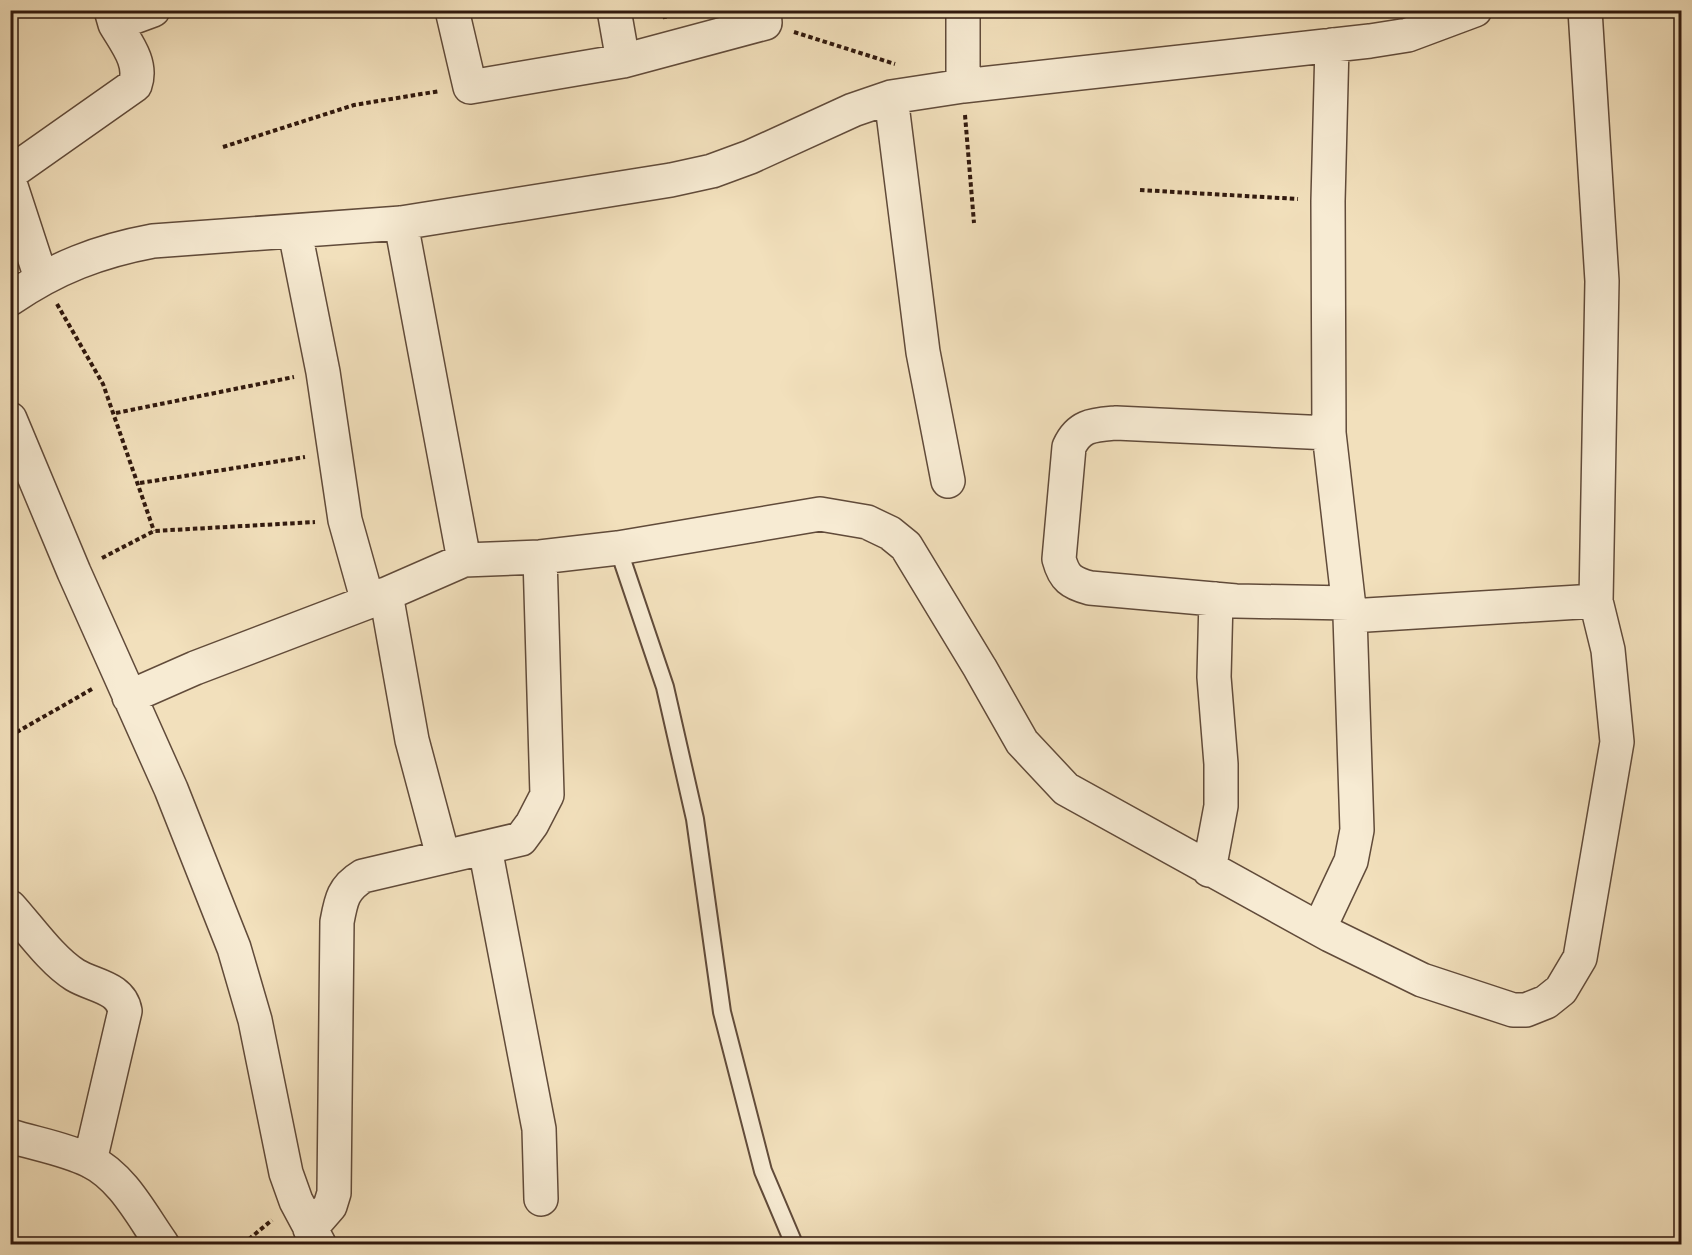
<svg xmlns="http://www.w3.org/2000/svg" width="1692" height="1255" viewBox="0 0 1692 1255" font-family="Alegreya,serif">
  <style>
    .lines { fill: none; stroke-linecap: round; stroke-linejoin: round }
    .service-casing { stroke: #614b3a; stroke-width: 20 }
    .minor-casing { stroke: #614b3a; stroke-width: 36 }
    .path { stroke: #31190e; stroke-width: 4; stroke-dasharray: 4.5 3; stroke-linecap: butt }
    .service { stroke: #f7ebd3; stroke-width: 16 }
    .minor { stroke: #f7ebd3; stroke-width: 33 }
  </style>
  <rect width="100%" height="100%" fill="#f2e0bc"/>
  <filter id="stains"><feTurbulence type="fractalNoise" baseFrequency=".00333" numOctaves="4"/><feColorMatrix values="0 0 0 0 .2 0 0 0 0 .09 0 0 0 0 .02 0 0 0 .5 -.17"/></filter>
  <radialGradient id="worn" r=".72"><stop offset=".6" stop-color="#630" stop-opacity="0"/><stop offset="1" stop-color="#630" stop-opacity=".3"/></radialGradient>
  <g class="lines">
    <g class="service-casing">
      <path id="service" d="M618 548 665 687 695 819 722 1012 763 1171 794 1244"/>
    </g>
    <g class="minor-casing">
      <path id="minor" d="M111 10 115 24 153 10
        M452 10 470 87 623 61 765 23 764 10
        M614 10 623 61
        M963 10V86
        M1332 45 1328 201 1329 433 1350 616 1596 601
        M891 97 923 352 948 481
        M10 173 135 85C143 63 126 43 115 24
        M10 183 41 278
        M401 223 464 560
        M295 232 323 372 345 520 368 602
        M10 299C55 268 99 251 153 241L401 223 671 180 712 171 750 157 853 110 891 97 963 86 1370 41 1408 35 1475 10
        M10 419 74 572 171 789 234 948 255 1020 286 1173 296 1201 319 1244
        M1329 433 1116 423C1093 425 1079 425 1069 447L1059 559C1064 578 1071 583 1090 588L1236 601 1349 603
        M386 594 412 740 443 856
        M129 697 195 668 368 602 464 560 540 557 618 548 820 514 867 522 890 533 906 546 980 668 1022 742 1066 789 1330 935 1422 980 1513 1010H1526L1546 1002 1561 990 1580 958 1617 742 1608 650 1596 601 1602 281 1585 10
        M485 848 539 1129 541 1199
        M1209 870 1221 806V764L1214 677 1216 599
        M10 907C29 928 52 961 75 975 93 986 121 987 125 1011L90 1161
        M1319 929 1351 861 1357 830 1350 616
        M10 1136C36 1144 66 1149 90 1161 123 1177 142 1216 162 1244
        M310 1229 330 1206 334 1193 337 922C341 900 343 888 363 876L521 839 532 824 547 795 540 557"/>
    </g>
    <path class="path" d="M664 10 665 19
      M794 32 895 64
      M965 115 974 223
      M223 147 354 105 440 91
      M1140 190 1298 199
      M57 304 103 384 154 531
      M116 413 294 377
      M140 483 305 457
      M102 558 154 531 315 522
      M10 736 92 689
      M243 1244 272 1220"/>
    <use href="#service" class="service"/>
    <use href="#minor" class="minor"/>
  </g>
  <rect width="1692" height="1255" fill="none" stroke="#f2e0bc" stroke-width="36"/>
  <rect x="12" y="12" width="1668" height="1231" fill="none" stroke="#31190e" stroke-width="3"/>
  <rect x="18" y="18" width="1656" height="1219" fill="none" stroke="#31190e" stroke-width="1.5"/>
  <rect width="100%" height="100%" filter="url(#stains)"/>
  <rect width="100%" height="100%" fill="url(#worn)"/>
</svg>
